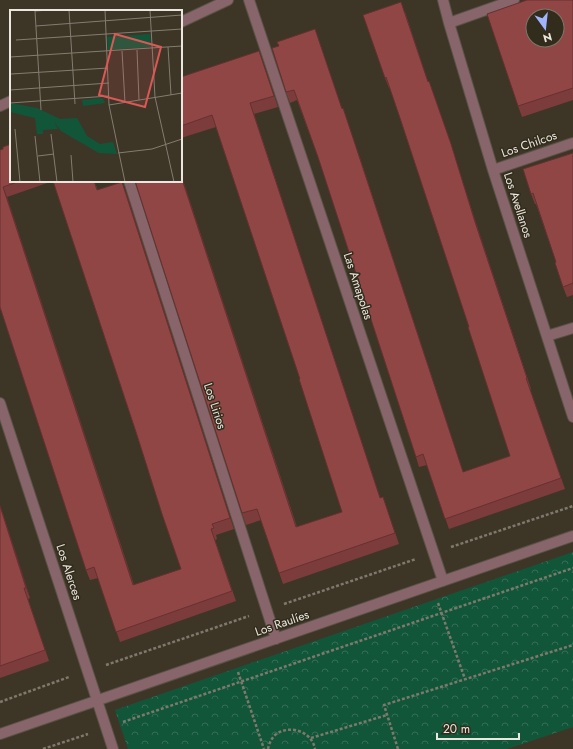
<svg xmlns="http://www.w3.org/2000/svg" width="573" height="749" viewBox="0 0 573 749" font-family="Jost,sans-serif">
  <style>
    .forest { fill: url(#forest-crowns) }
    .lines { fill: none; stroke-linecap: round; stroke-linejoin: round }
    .minor-casing { stroke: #595244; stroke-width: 12 }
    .path { stroke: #7f796d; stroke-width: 2.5; stroke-dasharray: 3 2; stroke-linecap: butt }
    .minor { stroke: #87656b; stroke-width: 10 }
    .wall { fill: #7c3c3b; fill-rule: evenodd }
    .shaded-wall { fill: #653130 }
    .building { fill: #904645; stroke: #653130; fill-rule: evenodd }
    .labels { text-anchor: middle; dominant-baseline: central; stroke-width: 3; stroke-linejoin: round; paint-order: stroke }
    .street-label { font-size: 12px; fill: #ebe7de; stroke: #322c1d }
    .inset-road { fill: none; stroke: #837d70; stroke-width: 1 }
    .view { fill: #db5856; fill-opacity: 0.15; stroke: #db5856; stroke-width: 2 }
    .inset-edge { fill: none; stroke: #ebe7de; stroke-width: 2 }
  </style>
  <defs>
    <pattern id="forest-crowns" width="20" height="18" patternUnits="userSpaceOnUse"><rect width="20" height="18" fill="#12563a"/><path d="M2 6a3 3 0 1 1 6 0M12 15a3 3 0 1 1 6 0" fill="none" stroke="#356e56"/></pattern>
  </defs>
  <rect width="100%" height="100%" fill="#3d3627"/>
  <path class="forest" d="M573 552V727L507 749H128L115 710Z"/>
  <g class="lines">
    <g class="minor-casing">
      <path id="minor" d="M249 0 443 581
        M443 0 449 23 493 170 573 417
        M181 22 228 0
        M449 23 514 0
        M0 106 11 101
        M493 170 573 143
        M129 181 276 639
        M547 336 573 328
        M0 403 113 749
        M0 734 573 536"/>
    </g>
    <path class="path" d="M451 547 573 506
      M438 603 465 679
      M284 604 416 559
      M106 665 249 616
      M238 672 264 749
      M0 702 69 677
      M123 722 573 568
      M311 738 387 715
      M43 749 88 734
      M268 749C269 744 271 739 275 735 289 724 312 731 315 749
      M398 749 384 705 573 645"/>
    <use href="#minor" class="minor"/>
  </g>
  <path class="wall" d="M573 0V100L522 117 518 106Z
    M405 12 428 82 454 155 479 232 531 389H530L565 489 449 529 427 465 419 467 416 457 318 157 297 100 290 103 286 92 279 46 315 29 342 109 360 158 463 472 510 456 469 327 390 88H389L385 78Z
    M259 51 278 107 254 114 380 498 383 497 399 544 283 584 261 520 246 525 242 513 181 181V174L297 527 342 512 300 379 216 127 181 138V77Z
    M3 149 11 181H94L98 190 126 192 234 529 216 535 217 539 215 540 236 601 120 642 98 578 90 580 86 570 0 307ZM53 181 181 569 134 585 7 197Z
    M573 153V295L567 297 563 287 556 262 536 204H535L531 194Z
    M0 505 30 598 28 599 49 661 0 678Z"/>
  <path class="shaded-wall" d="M433 92 454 155 479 232 531 389 475 222Z
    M250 103 254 114 384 509 380 498Z
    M347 119 360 158 466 483 463 472Z
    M181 174 300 538 181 176Z
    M122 182 126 192 234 529 230 518Z
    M3 187 7 197 137 596 133 585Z
    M0 505 18 559 30 598 26 588Z"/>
  <path class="building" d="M527 0H573V88L518 106 487 14ZM533 16H557V40H533Z
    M401 2 428 82 429 81 451 144 475 222 527 378H526L561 478 445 519 423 454 416 457 318 157 294 90 286 92 272 48 279 46 277 42 315 29 342 109 343 108 356 147 463 472 510 456 468 327H469L400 118 386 77 385 78 363 15Z
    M259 51 274 96 250 103 380 498 383 497 395 533 279 573 257 509 242 513 135 181H181V176L296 527 342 512 299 379H300L212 115 181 126V77Z
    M11 144V181H20L3 187 133 585 181 569 162 514 137 435 53 181H94L97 190 122 182 230 518 212 524 214 528 211 529 232 591 116 632 94 567 86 570 0 307V150L3 149V147Z
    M573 153V283L563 287 555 263 556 262 533 193 531 194 523 169Z
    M0 506 26 588H24L45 650 0 666Z"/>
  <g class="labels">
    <g class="street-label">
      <text transform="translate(529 144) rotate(-19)">Los Chilcos</text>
      <text transform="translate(518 205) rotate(72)">Los Avellanos</text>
      <text transform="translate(358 286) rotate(72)">Las Amapolas</text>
      <text transform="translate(215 406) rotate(72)">Los Lirios</text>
      <text transform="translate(69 572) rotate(72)">Los Alerces</text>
      <text transform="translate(282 623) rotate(-19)">Los Raulíes</text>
    </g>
  </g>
  <g transform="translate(10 10)">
    <rect width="172" height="172" fill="#3d3627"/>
    <path d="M140 24 141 37 98 40 97 27ZM93 88 95 93 73 96 72 90ZM0 93 27 98 50 109 67 108 77 126 90 134 103 132 107 144 89 143 51 121 44 112 48 119 33 120V124H27L25 108 0 102Z" fill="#12563a"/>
    <path class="inset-road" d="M59 0 65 94M95 0 99 95 115 172M140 0 145 87 164 172M26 16 172 5M0 20V0M6 30 172 19M158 37 161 85M127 40 129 90M112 41 115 93M0 47 172 36M1 64 98 58M0 80 99 73M0 93 99 86M99 95 172 83M31 100 25 1 40 0M5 119 10 172M41 124 47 172M25 126 30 172M108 143 142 139 172 129M61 145 63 172M28 146 44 144"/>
    <path class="view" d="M105 24 151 37 135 97 89 85Z"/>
    <rect width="172" height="172" class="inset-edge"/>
  </g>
  <g transform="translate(545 28) rotate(165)"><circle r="19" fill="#322c1d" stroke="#7c776a"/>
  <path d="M0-3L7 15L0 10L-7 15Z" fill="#a0b3fd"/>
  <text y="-6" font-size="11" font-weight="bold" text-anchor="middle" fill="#ebe7de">N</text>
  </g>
  <path d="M437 733v6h82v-6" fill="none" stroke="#ebe7de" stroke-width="2"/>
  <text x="443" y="733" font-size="12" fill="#ebe7de" stroke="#322c1d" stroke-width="3" paint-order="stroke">20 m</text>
</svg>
